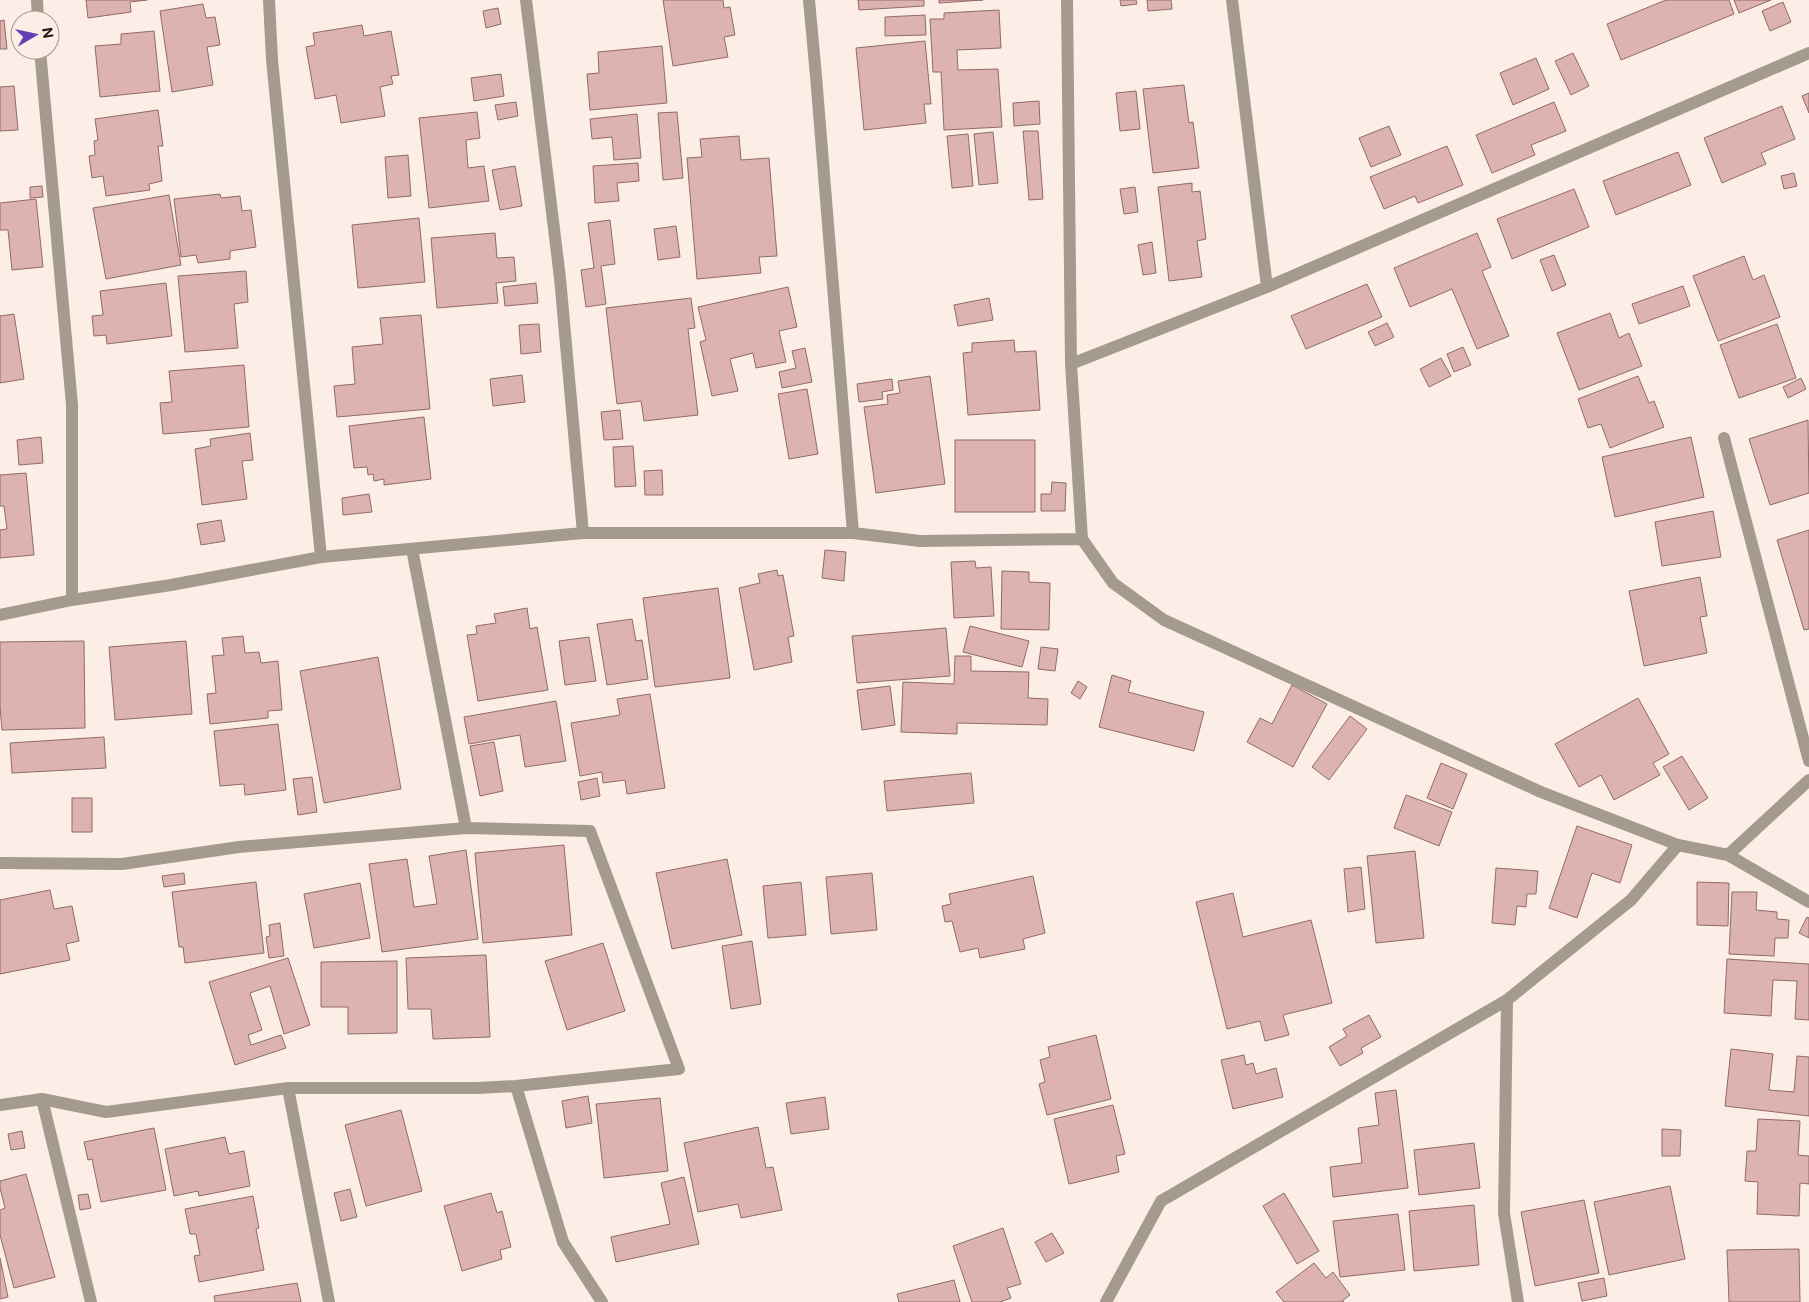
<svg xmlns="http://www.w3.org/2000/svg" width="1809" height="1302" viewBox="0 0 1809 1302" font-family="'Public Sans',sans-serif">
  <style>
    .building { fill: #dcb3ae; stroke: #916b66 }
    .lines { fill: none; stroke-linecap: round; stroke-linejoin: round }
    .street { stroke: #a49b8e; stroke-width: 12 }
  </style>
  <rect width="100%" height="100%" fill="#fceee6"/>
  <path class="building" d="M86 0H147L130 2 131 12 88 18Z
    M663 0H723L724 8 730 7 735 35 724 37 728 57 673 66Z
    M858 0H924V6L859 10Z
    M939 0H983L939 3Z
    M1120 0H1136L1137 4 1121 6Z
    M1147 0H1171L1172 9 1148 11Z
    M1666 0H1729L1734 14 1621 60 1607 24Z
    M1734 0H1771L1739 13Z
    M1783 2 1791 22 1770 31 1762 11Z
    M203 4 206 18 215 17 220 45 207 47 213 85 172 92 160 11Z
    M498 8 501 24 486 28 483 11Z
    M999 10 1001 48 957 50 958 70 998 69 1002 127 944 130 941 72H933L930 19H944V13Z
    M925 15 926 35 885 36V17Z
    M4 20 7 49H0V21Z
    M362 25 364 36 391 31 399 75 391 76 393 84 380 87 385 116 341 123 336 95 315 99 306 47 315 45 313 33Z
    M154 31 160 91 100 97 95 46 121 44V34Z
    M925 41 931 104H924L926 123 864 130 856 48Z
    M662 46 667 103 590 110 587 74 599 73 598 52Z
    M1573 53 1589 86 1571 95 1555 61Z
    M1536 58 1549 89 1513 105 1500 73Z
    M501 74 504 96 474 101 471 78Z
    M1184 85 1189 123 1193 122 1199 168 1153 173 1143 89Z
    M14 86 18 130 0 131V87Z
    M1136 91 1140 129 1120 131 1116 93Z
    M1809 93V113L1802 96Z
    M1039 101 1040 124 1014 126 1013 103Z
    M516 102 518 116 498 120 495 105Z
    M1554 102 1566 131 1531 145 1535 155 1492 173 1476 135Z
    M1782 106 1795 139 1761 153 1766 164 1722 183 1704 138Z
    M158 110 163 146H158L162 181 149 184 150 190 106 196 103 176 92 178 89 156 95 155 94 141 98 140 95 119Z
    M477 112 480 138 466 140 468 168 484 166 489 201 429 208 419 118Z
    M677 112 683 178 663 180 658 113Z
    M637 114 641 158 614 160 612 137 592 139 590 119Z
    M1389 126 1401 155 1371 167 1359 138Z
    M1023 131H1038L1043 199 1029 200Z
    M993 132 998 183 979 185 974 134Z
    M968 134 973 186 952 188 947 136Z
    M739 136 741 160 769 158 777 256 759 257 761 273 697 279 687 158 702 157 700 139Z
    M1447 146 1463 185 1418 203 1415 196 1384 209 1370 177Z
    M1678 152 1691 185 1616 215 1603 181Z
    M408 155 411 196 388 198 385 157Z
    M638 163 639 181 617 183 619 201 595 203 593 166Z
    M515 166 522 206 500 210 492 170Z
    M1794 173 1797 186 1784 189 1781 176Z
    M1192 183V192L1200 191 1206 239 1197 241 1202 277 1169 281 1158 187Z
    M42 186 43 197 30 198V187Z
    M1135 187 1138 212 1124 214 1120 189Z
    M1574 189 1589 227 1512 259 1497 219Z
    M220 194 221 198 240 196 242 211 251 210 256 247 230 251V259L198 263 196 255 181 257 174 199Z
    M169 195 181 265 106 279 93 208Z
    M36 199 43 267 12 270 8 230H0V203Z
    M419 218 425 282 358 288 352 225Z
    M610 220 615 264 601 266 606 304 586 307 581 270 594 268 588 223Z
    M676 226 680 257 658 260 654 229Z
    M495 233 497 258 514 257 516 281 496 283 498 303 437 308 431 238Z
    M1477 233 1491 267 1482 271 1509 336 1477 349 1452 289 1410 307 1394 268Z
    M1152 242 1156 273 1143 275 1138 245Z
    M1554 255 1566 285 1552 291 1540 260Z
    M1744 256 1753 280 1764 275 1780 317 1718 341 1693 276Z
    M246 271 248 302 234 304 238 348 185 352 178 276Z
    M166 283 172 336 107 344 106 335 94 336 92 316 103 315 100 291Z
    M536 283 538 303 505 306 503 287Z
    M1367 284 1382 317 1306 349 1291 316Z
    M1683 286 1690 306 1639 324 1632 304Z
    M788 287 797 327 779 331 786 362 756 368 753 353 730 359 738 391 712 396 700 342 706 340 698 307Z
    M691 298 695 328 688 329 698 415 644 421 641 401 617 404 606 308Z
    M989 298 993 320 958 326 954 305Z
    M1610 313 1619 338 1629 333 1642 366 1579 390 1557 333Z
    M14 314 24 379 0 383V316Z
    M421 315 430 409 337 417 334 386 355 384 352 347 383 344 380 318Z
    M1387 323 1394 337 1375 346 1368 332Z
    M539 324 541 352 521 354 519 325Z
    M1777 324 1796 378 1739 398 1720 345Z
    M1014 340 1015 352 1036 351 1040 410 968 415 963 353 972 352V343Z
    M1463 347 1471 365 1454 372 1447 354Z
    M805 348 812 382 782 388 779 372 796 368 792 351Z
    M1441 358 1451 376 1429 387 1420 369Z
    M244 365 249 427 163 434 160 403 172 402 169 371Z
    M522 375 525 402 493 406 490 379Z
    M930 376 945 484 876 493 864 407 888 404 887 395 900 393 898 381Z
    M1638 376 1649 403 1654 401 1664 427 1610 448 1601 424 1588 428 1578 399Z
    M1801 378 1806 389 1788 398 1783 387Z
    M892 379 893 390 882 392 883 399 859 402 857 384Z
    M807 389 818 454 789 459 778 394Z
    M620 410 623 439 604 440 601 412Z
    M424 417 431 479 384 485V479L374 481 373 474 368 475 367 467 354 468 349 426Z
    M1808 420 1809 493 1770 505 1749 439Z
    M250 433 253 460 242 461 247 499 202 505 195 449 211 446 210 439Z
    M41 437 43 463 19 465 17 440Z
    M1691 437 1704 497 1615 517 1602 457Z
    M955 440H1035V512H955Z
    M633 446 636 486 615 487 613 447Z
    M662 470 663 495H645L644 471Z
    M26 473 34 555 0 558V530L7 529 4 506H0V475Z
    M1052 482 1066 483 1065 511H1041V494H1051Z
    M369 494 372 512 343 515 342 498Z
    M1713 511 1721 557 1662 566 1655 522Z
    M221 520 225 541 201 545 197 524Z
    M1809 530V629L1804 630 1777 540Z
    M825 550 846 552 844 581 822 578Z
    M975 561 976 568 991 567 994 616 954 618 951 562Z
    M777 570 778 576 783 575 794 636 788 637 792 662 754 670 739 588 760 583 758 574Z
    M1002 571 1029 572V582L1050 583 1049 630 1001 629Z
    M1700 577 1707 616 1700 617 1707 653 1644 666 1629 591Z
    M718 588 730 678 655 687 643 598Z
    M527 608 530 629 537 627 548 690 478 701 467 635 477 634 476 626 496 623 494 614Z
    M632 619 636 641 642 640 648 679 607 685 597 624Z
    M970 626 1029 641 1022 667 963 652Z
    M946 628 950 676 857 683 852 636Z
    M243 636 245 653 259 652 261 663 278 661 282 710 268 711V718L210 724 207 694 216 693 212 656 224 655 222 638Z
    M589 637 596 681 565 685 559 641Z
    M84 641 85 728 2 730 0 707V642Z
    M186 641 192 714 115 720 109 647Z
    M1041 647 1058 649 1055 671 1038 669Z
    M955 656H971V671L1029 672 1028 698 1048 699 1047 725 957 723V734L901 732 903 682 954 684Z
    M378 657 401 789 324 803 300 671Z
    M1112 675 1131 681 1128 692 1204 712 1194 751 1099 727Z
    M1078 681 1087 687 1080 699 1071 693Z
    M1292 685 1327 704 1293 767 1247 742 1260 718 1272 724Z
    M890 686 895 725 862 730 857 690Z
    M650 694 665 788 627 794 625 780 603 783 602 772 580 776 571 723 620 715 617 699Z
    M1638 698 1669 754 1653 763 1660 775 1614 800 1601 775 1579 787 1555 744Z
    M556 701 566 761 525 767 520 735 469 744 464 717Z
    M1350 716 1367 729 1329 780 1312 767Z
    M278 724 286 790 245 795 244 784 220 786 214 731Z
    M104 737 106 768 12 773 10 743Z
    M494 742 503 791 480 796 470 746Z
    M1682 756 1708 798 1689 810 1663 767Z
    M1441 763 1467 774 1453 809 1427 798Z
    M971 773 974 803 887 811 884 781Z
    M312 777 317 812 298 815 293 779Z
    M597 778 600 796 581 800 578 782Z
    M1406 795 1452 812 1439 846 1394 828Z
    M72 798H92V832H72Z
    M1577 826 1632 845 1620 883 1592 873 1577 918 1549 908Z
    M564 845 572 935 483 943 475 853Z
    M466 850 478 939 382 952 369 864 407 859 414 907 437 904 429 856Z
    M1415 851 1424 938 1376 943 1367 856Z
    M727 859 742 935 672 949 656 873Z
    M1361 867 1365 909 1348 912 1344 869Z
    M1496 868 1538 871 1536 894H1527L1526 907 1517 906 1515 925 1492 923Z
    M184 873 185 884 164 887 162 876Z
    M872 873 877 930 831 934 826 877Z
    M1033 876 1045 933 1023 939 1025 949 980 958 978 948 960 952 952 921 945 922 942 906 951 904 949 894Z
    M256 882 264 953 185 963 183 947H179L172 892Z
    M801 882 806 935 768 938 763 886Z
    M1697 882 1729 883 1728 926 1697 925Z
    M360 883 370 938 314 948 304 894Z
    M50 890 54 909 72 906 79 941 66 944 70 960 0 974V900Z
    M1732 892H1757L1756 910 1777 912V919L1789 920 1788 938H1775L1774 956 1729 954Z
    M1233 893 1243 937 1311 920 1332 1003 1283 1015 1289 1035 1265 1041 1260 1021 1227 1029 1196 902Z
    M1807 917 1809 918V938L1799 933Z
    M280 923 284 956 269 958 266 937 270 936 269 925Z
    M752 941 761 1004 731 1009 722 946Z
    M603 943 625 1011 567 1030 545 961Z
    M486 955 490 1037 433 1039 431 1009H408L406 958Z
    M288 958 310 1025 284 1034 270 986 250 993 262 1030 248 1035 251 1045 281 1035 286 1048 235 1065 209 982Z
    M1727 959 1809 964V1020L1795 1019 1797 981 1773 980 1771 1016 1724 1013Z
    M397 961V1033L348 1034V1007H321V962Z
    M1369 1015 1381 1037 1361 1048 1363 1053 1340 1066 1329 1047 1347 1036 1343 1029Z
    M1096 1035 1111 1099 1047 1115 1039 1084 1045 1082 1040 1060 1050 1057 1048 1047Z
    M1731 1049 1773 1054 1769 1090 1794 1092 1797 1056 1809 1057V1116L1725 1106Z
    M1244 1055 1246 1065 1253 1063 1256 1074 1276 1068 1283 1097 1233 1109 1221 1060Z
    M1396 1090 1408 1188 1333 1197 1330 1167 1362 1163 1358 1128 1379 1125 1375 1093Z
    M588 1096 592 1123 566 1128 562 1101Z
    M825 1097 829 1129 791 1134 786 1103Z
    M660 1098 668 1171 604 1178 596 1104Z
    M1113 1105 1125 1154 1116 1156 1119 1172 1069 1184 1054 1119Z
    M401 1110 422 1191 366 1206 345 1125Z
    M1758 1119 1800 1121 1798 1155 1809 1156V1184L1800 1183 1799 1216 1757 1214 1758 1182 1745 1181 1747 1151H1756Z
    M758 1127 766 1168 773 1167 782 1210 741 1218 738 1204 698 1212 684 1143Z
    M154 1128 166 1190 101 1202 92 1159 88 1160 84 1142Z
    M1662 1129 1681 1130 1680 1156H1662Z
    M22 1131 25 1148 11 1150 8 1134Z
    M225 1137 229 1154 244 1151 250 1186 199 1196 198 1191 174 1196 165 1149Z
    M1474 1143 1480 1188 1419 1195 1414 1150Z
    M26 1174 55 1277 14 1288 0 1235V1210L5 1208 0 1188V1181Z
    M684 1177 699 1244 616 1262 611 1237 670 1224 661 1183Z
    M1670 1186 1685 1259 1609 1275 1594 1202Z
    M350 1189 357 1217 341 1221 334 1193Z
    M491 1193 497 1213 502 1211 511 1247 500 1250 502 1259 462 1271 444 1206Z
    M1284 1193 1319 1251 1297 1264 1263 1206Z
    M88 1194 91 1208 80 1210 78 1195Z
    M253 1196 259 1228 256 1229 264 1270 199 1282 194 1256 200 1255 196 1234H190L185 1209Z
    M1584 1200 1599 1273 1535 1286 1521 1212Z
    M1474 1205 1479 1265 1414 1271 1409 1211Z
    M1398 1214 1405 1270 1340 1277 1333 1221Z
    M1003 1228 1021 1284 1007 1288 1011 1298 1000 1302H972L953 1246Z
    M1052 1233 1064 1253 1046 1262 1035 1242Z
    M1799 1249 1800 1302H1729L1727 1250Z
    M0 1258 8 1297 0 1299Z
    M1314 1263 1326 1278 1333 1272 1350 1295 1342 1301 1344 1302H1284L1276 1292Z
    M1604 1278 1607 1296 1582 1301 1578 1283Z
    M954 1280 960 1302H899L897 1294Z
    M297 1283 301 1302H215L214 1296Z"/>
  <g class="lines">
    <path class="street" d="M37 0 38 20
      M269 0 272 60 321 557
      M526 0 560 278 583 533
      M809 0 816 76 853 533
      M1067 0 1071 364 1082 539 1113 583 1164 620 1541 792 1678 845 1728 855 1809 902
      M1232 0 1267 287 1809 53
      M40 50 72 405V600
      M1071 364 1267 287
      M1724 438 1809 761
      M412 549 466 828
      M0 615 72 600 171 585 321 557 583 533H853L920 541 1082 539
      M1728 855 1809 780
      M0 863 122 864 239 847 466 828 590 831 679 1069 516 1086 477 1088H288L106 1112 42 1099 0 1105
      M1507 1000 1504 1213 1518 1302
      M516 1086 563 1242 602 1302
      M288 1088 329 1302
      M42 1099 91 1302
      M1106 1302 1161 1201 1507 1000 1631 900 1678 845"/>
  </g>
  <g transform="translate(35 35) rotate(81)"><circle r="24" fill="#fceee6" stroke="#a59890"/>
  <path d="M0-4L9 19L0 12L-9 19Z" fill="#633fb8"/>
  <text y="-8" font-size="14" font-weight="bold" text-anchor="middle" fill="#23160f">N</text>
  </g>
</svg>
